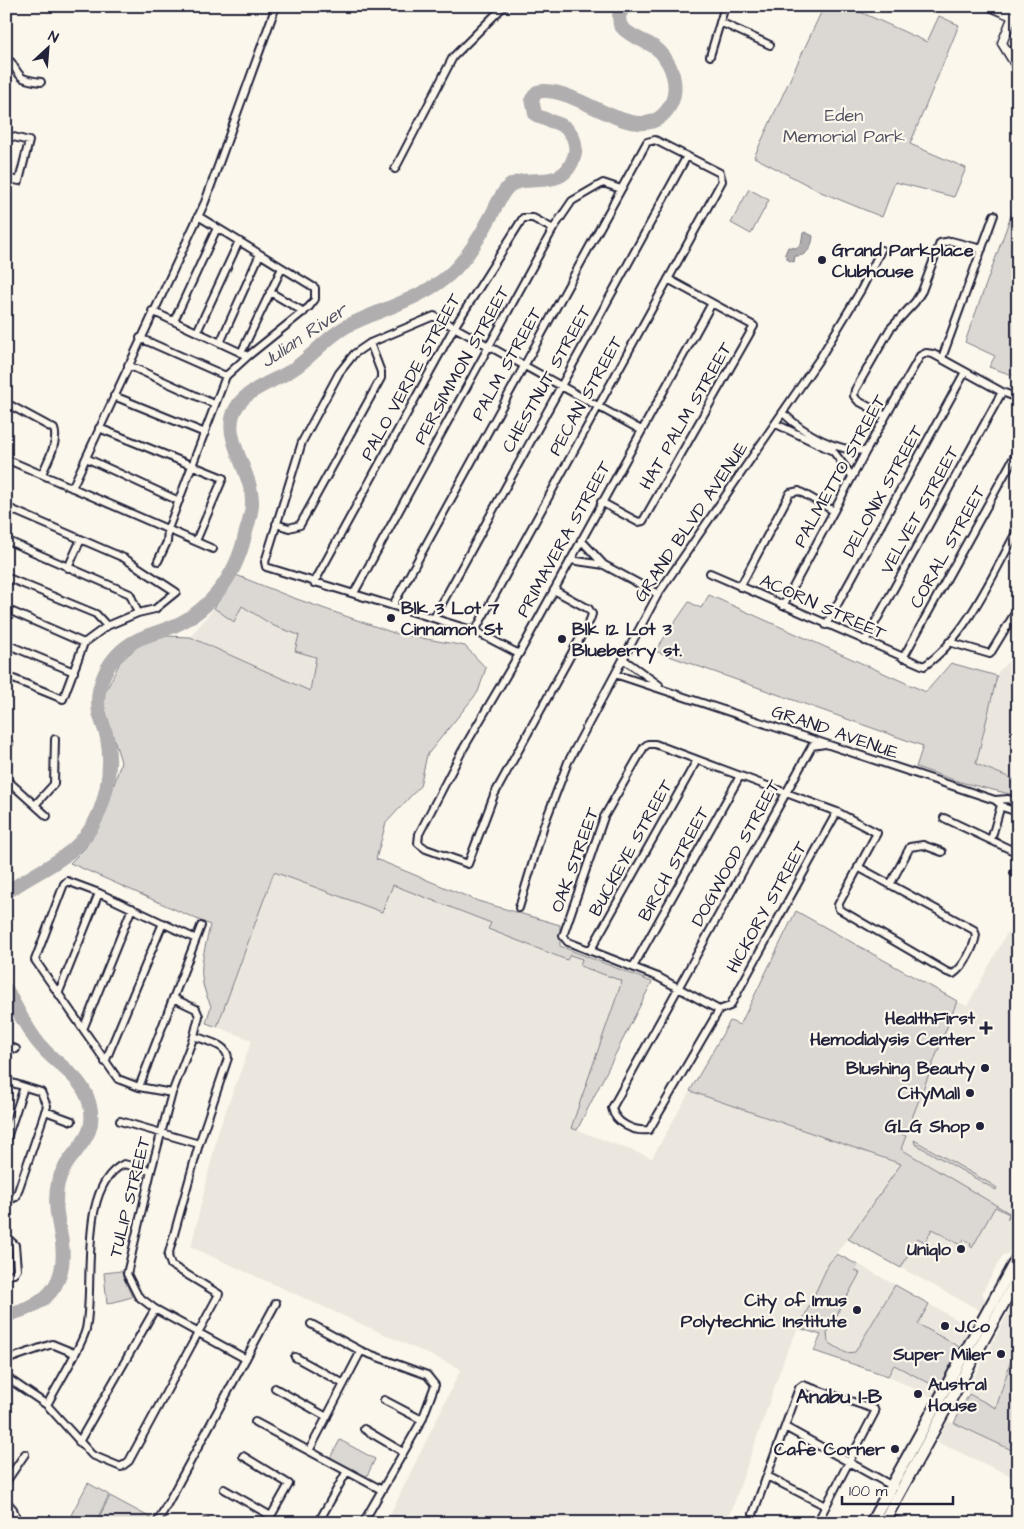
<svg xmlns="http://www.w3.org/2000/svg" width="1024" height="1529" viewBox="0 0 1024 1529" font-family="'Architects Daughter',sans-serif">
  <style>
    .built { fill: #ebe7df }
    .green { fill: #dbd8d3; stroke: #7e7d87 }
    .water { fill: #b1aeb0; stroke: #787681 }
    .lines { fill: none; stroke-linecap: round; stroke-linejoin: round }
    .river { stroke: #b1aeb0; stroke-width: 14 }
    .minor-casing { stroke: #22223b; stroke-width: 10 }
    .tertiary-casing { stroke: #22223b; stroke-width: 11 }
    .secondary-casing { stroke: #22223b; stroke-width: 12 }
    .trunk-casing { stroke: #22223b; stroke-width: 14 }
    .minor { stroke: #fbf7ec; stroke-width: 6 }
    .tertiary { stroke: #fbf7ec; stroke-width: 8 }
    .secondary { stroke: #fbf7ec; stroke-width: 9 }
    .trunk { stroke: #fbf7ec; stroke-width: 10 }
    .poi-dot { fill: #22223b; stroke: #fbf7ec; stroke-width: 2 }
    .labels { text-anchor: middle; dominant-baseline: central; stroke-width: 4.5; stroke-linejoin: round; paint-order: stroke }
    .park-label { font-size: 18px; fill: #505061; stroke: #fbf7ec }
    .poi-label { font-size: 18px; font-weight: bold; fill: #22223b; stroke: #fbf7ec; text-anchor: end }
    .street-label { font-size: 18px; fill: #22223b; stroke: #fbf7ec }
    .water-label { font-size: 19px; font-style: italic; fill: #545364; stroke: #fbf7ec }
    .quarter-label { font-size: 20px; font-weight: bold; fill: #22223b; stroke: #fbf7ec }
  </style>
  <rect width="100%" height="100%" fill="#fbf7ec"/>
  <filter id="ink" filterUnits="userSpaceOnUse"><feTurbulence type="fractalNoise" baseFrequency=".02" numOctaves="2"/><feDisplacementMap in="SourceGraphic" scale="10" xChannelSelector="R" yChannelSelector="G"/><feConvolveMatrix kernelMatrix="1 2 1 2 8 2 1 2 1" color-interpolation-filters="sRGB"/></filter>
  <g filter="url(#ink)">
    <path class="built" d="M236 575 291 597 394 633 465 646 486 668 478 692 427 755 420 786 386 823 376 859 478 901 560 925V946L652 982 577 1130 652 1158 690 1091 902 1165 829 1263 786 1354 732 1509 723 1523H386L461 1369 191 1247 218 1132 252 1040 206 1023 211 1006 202 986V957L210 925 70 863 85 848 105 814 117 779 121 762 102 699 120 662 139 645 166 636 190 637 224 596Z
      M1018 652V781L976 764 998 672Z
      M1013 922 1018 925V1237L1008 1254 1003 1255 982 1293 986 1302 981 1311 901 1268 917 1238 918 1159 899 1147 957 1001 967 1006Z
      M856 1263 897 1286 853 1364 814 1351 821 1335 816 1333Z
      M1018 1295V1338L996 1408 966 1392Z
      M929 1304 969 1326 970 1333 961 1348 918 1324Z
      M894 1365 939 1388 933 1398 888 1376Z
      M948 1421 1018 1453V1479L937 1442Z"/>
    <path class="green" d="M824 6H847L927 42 939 16 959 25 910 144 966 168 954 197 895 182 882 217 821 192 754 157Z
      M749 189 769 200 751 234 731 223Z
      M1017 199 1018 200V377L989 367 995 356 965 342Z
      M236 575 291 597 394 633 465 646 486 668 478 692 427 755 420 786 386 823 376 859 478 901 560 925V946L652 982 577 1130 571 1128 622 981 580 966 582 959 570 955 567 960 488 929 491 923 393 885 382 912 274 872 217 1027 206 1023 211 1006C195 972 203 960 210 925L70 863 85 848 105 814 121 762 102 699 120 662 139 645 166 636 190 637 310 691 316 657 295 651 299 635 274 626 242 606 234 622 214 608Z
      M709 595 926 692 951 663 997 676 976 764 1018 781V796L960 782 916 767 923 746 655 651 689 602 701 608Z
      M796 911 957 1001 907 1131 898 1127 895 1131 906 1136 901 1149 1011 1214 1007 1220 1009 1214 995 1207 972 1248 970 1246 971 1244 964 1239 960 1245 932 1229 925 1242 917 1238 901 1268 848 1239 901 1164 690 1091 730 1021 740 1025Z
      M914 1140 991 1184 997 1188 996 1190 915 1144Z
      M837 1254 858 1265 855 1270 860 1273 827 1333 828 1342 846 1353 855 1352 895 1285 929 1304 918 1324 961 1348 939 1388 894 1365 888 1376 814 1351 821 1335 799 1328 829 1263Z
      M121 1271 132 1297 107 1304 104 1273Z
      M1018 1338V1453L954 1423 969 1394 996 1408Z
      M340 1440 375 1459 366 1478 330 1458Z
      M88 1483 109 1495 95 1523H86L71 1515Z
      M110 1496 151 1518 148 1523H96Z"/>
    <path class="water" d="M805 232 813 236C812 248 806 257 795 256L794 262 788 260 785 254 788 247 796 248 801 244 803 233Z"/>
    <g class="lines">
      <path class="river" d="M6 893C33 873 66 862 87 834 106 809 113 769 107 738 105 729 101 721 99 712 95 692 104 669 117 655 131 640 148 635 166 629 207 615 236 577 245 535 248 525 252 513 252 503 253 467 211 429 244 398 258 385 277 380 292 370 312 357 327 336 349 325 381 309 421 299 449 275 467 259 480 237 491 216 496 207 500 195 508 187 527 171 562 194 574 157 577 149 575 138 569 131 561 121 545 122 535 114L532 99 537 92C577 82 643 157 671 104 678 89 674 71 665 58 654 40 632 41 620 25L619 16 624 6
        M6 989C17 1008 26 1029 40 1045 56 1065 81 1075 89 1102 101 1141 66 1151 58 1183 53 1204 59 1223 62 1243 67 1287 45 1306 6 1315"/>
      <g class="minor-casing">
        <path id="minor" d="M720 22 770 45
          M710 56 725 6
          M6 60 11 62C22 79 19 79 41 82
          M6 135 29 141 19 181 6 178
          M395 169 453 57 504 6
          M270 292 304 312
          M152 311 248 356
          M174 321 217 228
          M197 332 239 241
          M140 338 226 376
          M220 343 260 254
          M241 353 282 268
          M942 358 994 215
          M128 365 214 404
          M114 396 205 433
          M6 403 54 429C59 442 47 462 42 474
          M783 413C805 434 835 451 866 451
          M886 416 858 401 854 396 855 390 890 329 915 302 922 291 940 243 951 241 982 249
          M776 424 833 451 852 476
          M99 428 223 478 196 541
          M86 458 179 501
          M6 459 213 549
          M72 488 205 202 276 6
          M601 502 638 522 643 521 754 326 668 279
          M6 507 124 558 176 592 155 609 138 613 107 626 84 643 63 699 6 676
          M276 524 289 528 300 525 381 378V372L370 343
          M6 540 130 594 138 613
          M581 540 604 565 658 594
          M570 560 604 565
          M158 561 167 542 168 529 226 376 248 356 309 307 315 299V288L198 216
          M68 568 81 539
          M710 573 924 666C966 638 994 572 1018 529
          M6 577 96 614 107 626
          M314 583 455 326 523 218H533L553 229
          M740 587 790 493 799 491 834 511
          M554 590 589 609 592 614 590 620 494 795 468 864 426 849 418 843 419 834 462 751 519 654 712 303
          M354 593 553 229 572 201 603 183 621 189
          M393 605 647 142 655 140 720 173 722 181 475 631
          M783 606 866 451 920 356 926 353 933 354 1002 392 1018 398
          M6 609 84 643
          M434 618 687 156
          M826 625 965 372
          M865 641 1002 392
          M949 642 990 654 1018 608
          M6 644 74 672
          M519 654 475 631 266 567 265 562 302 442 339 373 354 354 370 343 434 316 641 430
          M903 658 1018 450
          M623 659 659 685
          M615 674 995 800 1005 808 1018 812
          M6 742 9 744
          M6 779 47 816
          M995 800 1008 799 1018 803
          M35 805 54 784 55 739
          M944 818 1018 853
          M991 840 1001 805
          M1014 873 1018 875
          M890 885 910 847 923 845 942 852
          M519 908 544 825 568 762 658 594 820 358 861 290 881 250
          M590 951 697 760
          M633 967 740 776
          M59 992 99 893
          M173 998 196 1009 199 1016 194 1036 172 1093 151 1171 127 1274 138 1296 155 1309 246 1359
          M719 1010 658 977 568 942 563 936 604 817 644 747 648 744H655L837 812 877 833 838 905 839 909 947 972 953 974C964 967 974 947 976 935L974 930 858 867
          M719 1010 649 1130C635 1132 615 1124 612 1108L812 746 825 744
          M719 1010 730 1006 837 812
          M84 1027 132 908
          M6 1046 16 1049
          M105 1062 163 923
          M6 1081 41 1092 47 1106 16 1197 6 1201
          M139 1087 201 926
          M172 1093 139 1087 118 1079 35 960 64 884 67 881 99 893 196 939
          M45 1111 72 1121
          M120 1121 199 1144
          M6 1141 24 1087
          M151 1171 124 1164C77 1186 95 1285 86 1329 82 1346 56 1387 47 1405L92 1455 121 1467 129 1461 219 1294 171 1265 168 1256 199 1144 228 1058C227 1044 206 1041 194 1036
          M6 1237 15 1245 17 1269 14 1274 6 1275
          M311 1324 361 1351 427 1375 435 1385 422 1420 363 1523
          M295 1357 344 1384
          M6 1360 52 1344 74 1353
          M6 1377 47 1405
          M275 1388 327 1417
          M384 1400 422 1420
          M255 1422 382 1490
          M785 1427 894 1487
          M364 1429 403 1452
          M79 1442 155 1309
          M309 1451 361 1351
          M243 1456 289 1484 267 1523
          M767 1476 826 1506
          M6 1482 25 1454
          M224 1489 271 1516
          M6 1501 13 1509 18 1523
          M886 1517 903 1523
          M206 1522 208 1523
          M157 1523 276 1303
          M318 1523 347 1471
          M755 1523 753 1514 799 1388 803 1385 874 1409 875 1412 817 1523"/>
      </g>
      <g class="tertiary-casing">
        <path id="tertiary" d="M1013 16 1002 43 1018 69
          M1018 106V183"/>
      </g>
      <g class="secondary-casing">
        <path id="secondary" d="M990 6 1018 18
          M1013 16 1018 6"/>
      </g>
      <g class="trunk-casing">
        <path id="trunk" d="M871 1523 1018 1256
          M883 1523 1018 1277"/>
      </g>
      <use href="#minor" class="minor"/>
      <use href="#tertiary" class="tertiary"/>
      <use href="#secondary" class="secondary"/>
      <use href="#trunk" class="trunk"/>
    </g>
  </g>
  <g class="poi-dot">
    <circle cx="822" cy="260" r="5"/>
    <circle cx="391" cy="618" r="5"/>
    <circle cx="562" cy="639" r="5"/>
    <path d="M983.5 1020.5h5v5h5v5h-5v5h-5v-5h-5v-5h5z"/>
    <circle cx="985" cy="1068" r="5"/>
    <circle cx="970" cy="1093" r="5"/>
    <circle cx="980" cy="1126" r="5"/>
    <circle cx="961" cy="1249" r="5"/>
    <circle cx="857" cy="1310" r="5"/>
    <circle cx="945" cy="1326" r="5"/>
    <circle cx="1001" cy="1354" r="5"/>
    <circle cx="918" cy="1394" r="5"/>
    <circle cx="895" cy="1449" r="5"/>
  </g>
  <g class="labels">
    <g class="park-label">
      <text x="844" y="115">Eden<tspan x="844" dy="21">Memorial Park</tspan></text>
    </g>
    <g class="poi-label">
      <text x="832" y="250" text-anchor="start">Grand Parkplace<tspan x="832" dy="21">Clubhouse</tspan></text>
      <text x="401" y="608" text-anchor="start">Blk 3 Lot 7<tspan x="401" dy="21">Cinnamon St</tspan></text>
      <text x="572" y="629" text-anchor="start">Blk 12 Lot 3<tspan x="572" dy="21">Blueberry st.</tspan></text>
      <text x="975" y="1018">HealthFirst<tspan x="975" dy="21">Hemodialysis Center</tspan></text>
      <text x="975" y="1068">Blushing Beauty</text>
      <text x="960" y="1093">CityMall</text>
      <text x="970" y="1126">GLG Shop</text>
      <text x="951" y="1249">Uniqlo</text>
      <text x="847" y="1300">City of Imus<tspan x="847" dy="21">Polytechnic Institute</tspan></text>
      <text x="955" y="1326" text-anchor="start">J.Co</text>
      <text x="991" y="1354">Super Miler</text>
      <text x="928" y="1384" text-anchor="start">Austral<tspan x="928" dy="21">House</tspan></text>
      <text x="885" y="1449">Cafe Corner</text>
    </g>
    <g class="street-label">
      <text transform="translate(507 364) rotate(-61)">PALM STREET</text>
      <text transform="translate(462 365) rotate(-61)">PERSIMMON STREET</text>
      <text transform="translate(411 377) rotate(-61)">PALO VERDE STREET</text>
      <text transform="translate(547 379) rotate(-61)">CHESTNUT STREET</text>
      <text transform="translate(586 396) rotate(-61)">PECAN STREET</text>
      <text transform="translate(686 416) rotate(-60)">HAT PALM STREET</text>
      <text transform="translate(840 471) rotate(-61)">PALMETTO STREET</text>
      <text transform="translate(883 491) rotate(-61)">DELONIX STREET</text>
      <text transform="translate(920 510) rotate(-61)">VELVET STREET</text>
      <text transform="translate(691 522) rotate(-56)">GRAND BLVD AVENUE</text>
      <text transform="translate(564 539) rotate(-61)">PRIMAVERA STREET</text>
      <text transform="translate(948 547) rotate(-61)">CORAL STREET</text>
      <text transform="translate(823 607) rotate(24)">ACORN STREET</text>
      <text transform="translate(835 732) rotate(19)">GRAND AVENUE</text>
      <text transform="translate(631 848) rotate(-61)">BUCKEYE STREET</text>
      <text transform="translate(736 853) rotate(-61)">DOGWOOD STREET</text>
      <text transform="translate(575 860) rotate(-70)">OAK STREET</text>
      <text transform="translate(674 864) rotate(-61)">BIRCH STREET</text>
      <text transform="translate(767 907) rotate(-61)">HICKORY STREET</text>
      <text transform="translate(130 1197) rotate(-76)">TULIP STREET</text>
    </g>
    <g class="water-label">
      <text transform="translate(304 336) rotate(-34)">Julian River</text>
    </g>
    <g class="quarter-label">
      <text x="839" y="1397">Anabu I-B</text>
    </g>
  </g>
  <rect width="1024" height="1529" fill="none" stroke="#fbf7ec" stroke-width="25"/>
  <rect x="12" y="12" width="999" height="1504" fill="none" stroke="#22223b" stroke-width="2" filter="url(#ink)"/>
  <g transform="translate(48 48) rotate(26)" stroke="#fbf7ec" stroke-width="4" paint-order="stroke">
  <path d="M0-4L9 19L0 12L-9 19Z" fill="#22223b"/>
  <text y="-8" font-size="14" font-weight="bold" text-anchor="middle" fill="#22223b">N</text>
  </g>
  <path d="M842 1496v8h111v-8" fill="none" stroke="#22223b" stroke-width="2.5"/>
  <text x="849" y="1496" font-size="15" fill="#22223b" stroke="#fbf7ec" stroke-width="4" paint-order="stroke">100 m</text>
</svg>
